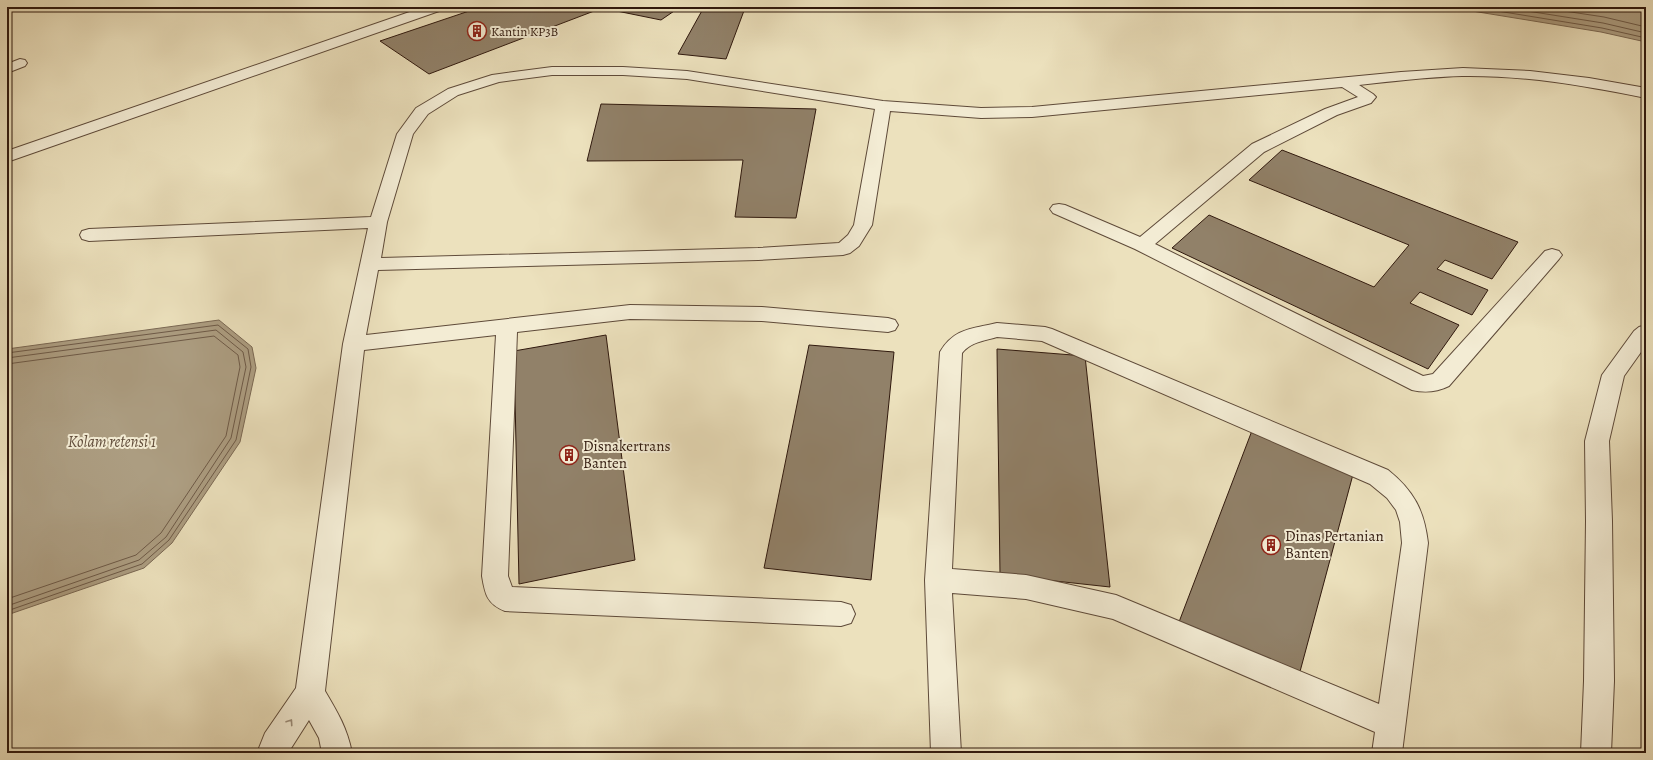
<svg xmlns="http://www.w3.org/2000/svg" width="1653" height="760" viewBox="0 0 1653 760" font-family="Alegreya,serif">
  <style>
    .water { fill: #ac9d81; stroke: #7a6853 }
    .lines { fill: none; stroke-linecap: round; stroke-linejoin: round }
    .shore { stroke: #6e5a47; stroke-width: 1 }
    .building { fill: #918169; stroke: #2f180d }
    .service-casing { stroke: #5e4a39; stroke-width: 2 }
    .minor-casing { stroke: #5e4a39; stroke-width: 2 }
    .service { fill: #f3ecd4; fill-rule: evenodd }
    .minor { fill: #f3ecd4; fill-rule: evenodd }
    .oneway { stroke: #9b8d7a }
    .labels { text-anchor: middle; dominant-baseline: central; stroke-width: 4; stroke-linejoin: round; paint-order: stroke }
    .far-poi-label { font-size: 13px; fill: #2f180d; stroke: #f3ecd4; text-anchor: start }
    .poi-label { font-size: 15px; fill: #2f180d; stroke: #f3ecd4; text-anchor: start }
    .water-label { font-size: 16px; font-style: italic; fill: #614d3b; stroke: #f3ecd4 }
  </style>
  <rect width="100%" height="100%" fill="#ece1bd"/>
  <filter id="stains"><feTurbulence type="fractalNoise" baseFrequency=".005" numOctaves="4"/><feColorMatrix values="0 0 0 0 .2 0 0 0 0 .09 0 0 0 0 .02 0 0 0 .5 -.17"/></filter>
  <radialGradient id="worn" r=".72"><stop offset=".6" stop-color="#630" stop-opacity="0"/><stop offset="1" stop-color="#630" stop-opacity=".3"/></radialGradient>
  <path class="water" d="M1457 7H1646V42L1601 32 1472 11Z
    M219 320 252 347 256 368 240 442 172 543 144 568 7 615V349Z"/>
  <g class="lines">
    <path class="shore" d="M1473 7 1602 28 1646 38
      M1502 7 1603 23 1646 33
      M1538 7 1604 17 1646 27
      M7 353 218 325 248 349 251 367 236 440 169 540 142 564 7 611
      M7 358 216 330 243 352 246 367 231 438 166 537 139 560 7 606
      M7 364 214 336 238 355 240 367 226 436 161 533 136 555 7 599"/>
  </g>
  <path class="building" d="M481 7H680L661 20 602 8 429 74 380 41Z
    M704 7 745 8 726 59 678 54Z
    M601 104 816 109 796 218 735 217 743 160 587 161Z
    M1282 150 1518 242 1492 279 1445 260 1437 269 1488 290 1472 315 1420 292 1410 303 1459 325 1428 369 1172 248 1209 215 1374 287 1409 245 1249 180Z
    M606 335 635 560 519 584 514 351Z
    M809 345 894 352 871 580 764 568Z
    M997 349 1085 356 1110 587 1000 575Z
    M1253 428 1355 467 1298 679 1179 622Z"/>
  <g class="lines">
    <g class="service-casing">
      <path id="service" d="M552 67H623L687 71 883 101 981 108 1032 107 1401 72 1463 68 1530 71 1589 78 1646 88V98C1586 86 1524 75 1462 76 1428 77 1394 81 1359 85L1373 94 1376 97 1371 103 1337 115 1264 152 1155 244 1423 376 1433 374 1545 251 1552 249 1559 251 1562 255 1559 259 1449 386C1437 392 1425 393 1412 390L1135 249 1053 213 1050 209 1053 205 1059 204 1065 205 1140 237 1252 144 1325 109 1358 97 1342 87 1032 117 981 118 890 111 872 225 859 246 850 253 843 255 758 260 378 270 366 335 630 305 762 307 888 318 895 320 898 325 895 330 888 332 762 321 630 319 517 332 508 576 512 587 841 602 851 605 855 614 851 623 841 626 505 611C487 604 485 594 482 576L496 335 364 350 325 691C338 713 347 728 352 753H322L319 738 309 720 288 753H257L265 733 296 688 343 344 368 228 89 241 82 239 80 235 82 231 89 229 371 217 397 134 416 108 448 89 492 75ZM552 75H623L687 79 875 109 854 225 848 235 839 243 758 248 381 258 387 222 413 134 428 114 458 95 499 82Z
        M997 323 1045 327 1052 329 1388 470C1414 491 1424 510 1428 543L1402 753H1372L1375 732 1113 619 1026 599 952 593 961 753H931L925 580 940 352C954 328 972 329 997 323ZM997 337 1042 341 1370 484 1387 498 1396 510 1400 522 1402 543 1379 704 1116 595 1026 575 952 569 962 353C971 342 983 341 997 337Z
        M1646 325V345L1624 376 1609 441 1612 521 1614 681 1611 753H1581L1584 681 1586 521 1585 441 1602 375 1634 331 1639 327Z"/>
    </g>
    <g class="minor-casing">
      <path id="minor" d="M424 7H444L442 10 7 162V151Z
        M20 59 25 60 27 63 25 66 7 73V64Z"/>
    </g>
    <use href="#service" class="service"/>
    <use href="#minor" class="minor"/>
  </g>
  <defs><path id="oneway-chevron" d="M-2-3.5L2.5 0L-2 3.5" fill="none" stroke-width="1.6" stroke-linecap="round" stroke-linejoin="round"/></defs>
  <use class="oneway" href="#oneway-chevron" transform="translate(290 722) rotate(-56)"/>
  <defs>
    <g id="building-ring" transform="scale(1)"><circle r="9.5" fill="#f3ecd4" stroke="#8f2418" stroke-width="1.5"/><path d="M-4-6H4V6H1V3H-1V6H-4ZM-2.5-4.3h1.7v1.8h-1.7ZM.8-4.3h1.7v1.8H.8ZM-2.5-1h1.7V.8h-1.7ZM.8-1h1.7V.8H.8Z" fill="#8f2418"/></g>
  </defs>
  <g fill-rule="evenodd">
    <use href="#building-ring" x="477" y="31"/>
    <use href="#building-ring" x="569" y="455"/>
    <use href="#building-ring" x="1271" y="545"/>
  </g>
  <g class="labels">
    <g class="far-poi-label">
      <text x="491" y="31">Kantin KP3B</text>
    </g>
    <g class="poi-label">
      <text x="583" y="446">Disnakertrans<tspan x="583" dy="17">Banten</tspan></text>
      <text x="1285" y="536">Dinas Pertanian<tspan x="1285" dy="17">Banten</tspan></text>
    </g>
    <g class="water-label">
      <text x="112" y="442">Kolam retensi 1</text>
    </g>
  </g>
  <rect width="1653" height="760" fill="none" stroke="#ece1bd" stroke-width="24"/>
  <rect x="8" y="8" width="1637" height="744" fill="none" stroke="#2f180d" stroke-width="2"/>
  <rect x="12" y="12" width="1629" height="736" fill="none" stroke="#2f180d"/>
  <rect width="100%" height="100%" filter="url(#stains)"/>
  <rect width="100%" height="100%" fill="url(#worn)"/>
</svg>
